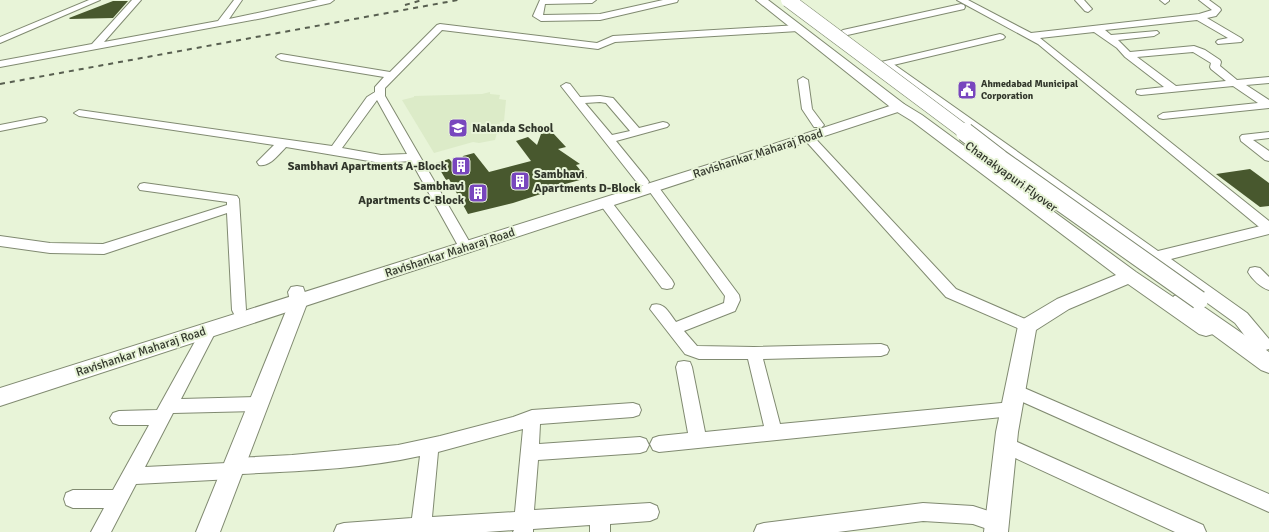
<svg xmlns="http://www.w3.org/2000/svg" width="1269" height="532" viewBox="0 0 1269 532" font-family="Signika,sans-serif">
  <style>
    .built { fill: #dcebc8 }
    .building { fill: #48582e }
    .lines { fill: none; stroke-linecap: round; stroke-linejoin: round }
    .minor-casing { stroke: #808a71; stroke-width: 2 }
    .tertiary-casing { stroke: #808a71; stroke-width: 2 }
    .secondary-casing { stroke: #808a71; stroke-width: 2 }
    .minor { fill: #fff; fill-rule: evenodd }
    .tertiary { fill: #fff; fill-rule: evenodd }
    .secondary { fill: #fff; fill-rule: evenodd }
    .rail { stroke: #585f50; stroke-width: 2; stroke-dasharray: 5 5; stroke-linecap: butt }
    .secondary-bridge-far1-casing { stroke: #808a71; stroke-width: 15; stroke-linecap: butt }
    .secondary-bridge-casing { stroke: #808a71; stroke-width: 20; stroke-linecap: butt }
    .secondary-bridge-far1 { stroke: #fff; stroke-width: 14 }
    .secondary-bridge { stroke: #fff; stroke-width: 18 }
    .labels { text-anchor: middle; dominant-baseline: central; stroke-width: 4; stroke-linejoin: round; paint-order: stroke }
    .far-poi-label { font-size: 10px; font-weight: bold; fill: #31362b; stroke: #e8f4d8; text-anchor: start }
    .poi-label { font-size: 12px; font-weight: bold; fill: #31362b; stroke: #e8f4d8; text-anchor: start }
    .street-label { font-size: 12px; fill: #31362b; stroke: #e8f4d8 }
  </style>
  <rect width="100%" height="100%" fill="#e8f4d8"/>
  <path class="built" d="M490 92V94L500 95 499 99 506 100 504 121 500 122 495 140 479 143 473 142 434 153 402 100 414 97V96L482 94Z"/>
  <path class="building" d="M113 1H128L113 18 70 19 69 18Z
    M552 132 566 147 558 149 580 164 576 165 587 178 558 186 550 191 513 203 468 214 449 179 446 180 436 163 449 159 458 168 463 156 474 153 489 172 531 161 516 141 528 137 537 145 541 134Z
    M1250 169 1269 183V206L1260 207 1216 174Z"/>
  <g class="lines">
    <g class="minor-casing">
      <path id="minor" d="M89 0H100L0 43V37Z
        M132 0H141L104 42 218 21 234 0H242L229 19 318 0H334L330 3 263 18 0 67V61L92 44Z
        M540 0H596L592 3 545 4 543 15 600 14 663 0H678L677 2 600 20 541 21 533 16Z
        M957 0H968L1031 33 1199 14 1212 10 1199 0H1209L1220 8 1221 10 1216 16 1207 18 1241 38 1243 40 1241 42 1218 44 1216 42 1218 40 1228 38 1197 20 1105 30 1111 35 1157 31 1159 33 1154 36 1118 40 1130 52 1194 46 1205 50 1220 60 1221 62 1220 66 1237 80 1269 77V83L1246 85 1269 100V108L1163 119 1159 118 1158 116 1163 113 1258 103 1233 86 1141 95 1137 94 1136 92 1137 90 1164 87 1125 57 1117 48 1094 32 1040 38 1269 221V232L1264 231 1038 44ZM1193 52 1211 63 1210 67 1211 69 1226 81 1176 86 1137 57Z
        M1075 0H1084L1092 9 1088 12 1085 11Z
        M1160 0H1169V1L1165 4Z
        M961 4 964 5 965 7 964 9 843 36 838 33 843 30Z
        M440 24 597 43 613 36 798 25 803 28 798 31 615 42 598 49 442 30 385 88V96L473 248 471 251 466 253 461 251 411 161 381 163 286 147C279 154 270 167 259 165L257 162 274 145 79 116 74 113 79 110 332 146 367 97 375 92V87L384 77 281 60 276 57 278 55 281 54 390 72 437 25ZM377 100 407 154 381 155 342 148Z
        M1000 34 1003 35 1005 37 1003 39 885 67 880 64 881 62Z
        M803 77 808 80 812 109 824 125 822 127H814L802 109 798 80Z
        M566 83 570 84 580 97 600 96 613 98 639 128 663 122 667 123 669 125 667 127 616 141 647 179 649 182 647 185H639L561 86ZM600 102 606 103 630 131 612 135 585 103Z
        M41 117 45 118 47 120 45 122 0 131V125Z
        M1269 132V138L1253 140 1269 151V161L1265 160 1241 141 1240 137 1242 135Z
        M808 134 812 135 956 289 1032 322 1035 326 1032 330 1027 332 1022 330 946 297 804 139 802 137 804 135Z
        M144 183 237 196 239 199 246 310 244 314 239 316 234 314 232 310 227 213 104 254 50 253 0 246V236L50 243 103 244 227 205V202L140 190 138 187 140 184Z
        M653 184 657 185 739 295 740 300 735 311 684 331 697 346 754 347 881 344 887 346 889 350 887 354 881 356 763 359 780 424 1012 402 1018 404 1020 409 1018 414 1012 416 659 452 653 450 650 444 653 438 659 436 688 433 676 367 678 362 684 361 690 362 692 367 705 432 764 426 748 359H699L685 354 650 309 652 305C664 301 669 313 676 322L724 303 725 296 647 188 649 185Z
        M605 199 610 200 672 280 674 284 672 288 667 289 662 288 599 203 600 200Z
        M1255 267 1260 268 1269 277V290C1261 288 1252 279 1248 272L1250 268Z
        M208 325 213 327 216 331 181 399 259 397 265 399 267 404 265 409 259 411 173 413 145 467 227 463 229 460 235 458 292 455 398 445 440 436 513 417 532 410 633 403 639 405 641 410 639 415 633 417 540 424 539 444 640 437 646 439 649 445 646 451 640 453 538 460 534 510 650 503 657 506 659 512 657 518 650 521 610 524V532H590V525L533 529V532H513L514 530 486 532H334L337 525 344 523 412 518 420 456C363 469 298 471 240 474L238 477 232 479 136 484 111 532H91L104 508H73L66 505 64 499 66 493 73 490H113L149 425H119L113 423 110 418 113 413 119 411 157 410 203 327ZM523 429 515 512 432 517 438 452Z
        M1015 384 1269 494V512L1009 396 1007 391 1009 386Z
        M1006 437 1203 525 1206 532H1175L1000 451 997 445 1000 439Z
        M923 503 973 506 1004 516 1007 523 1004 530 996 532 973 524 923 521 838 532H754L757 525 764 523Z"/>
    </g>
    <g class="tertiary-casing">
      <path id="tertiary" d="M756 0H768L904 104 922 115 1136 272 1213 324 1215 329 1213 334 1206 336 1199 334 1128 284 1069 309 1036 330 1018 432 1008 532H984L996 432 1018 326 1020 321 1057 299 1116 275 912 121 894 110Z
        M888 62 892 63 1158 251 1269 224V234L1171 259 1247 313 1269 339V349L1262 351 1255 349 1235 323 884 69 882 66 884 63Z
        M297 286 303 287 308 301 220 532H196L290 301 288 292 291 287Z"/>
    </g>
    <g class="secondary-casing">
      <path id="secondary" d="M899 103 904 104 906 107 904 110 0 406V388L758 149Z
        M1181 294 1188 296 1269 352V373L1261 370 1174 306 1171 301 1174 296Z"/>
    </g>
    <use href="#minor" class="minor"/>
    <use href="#tertiary" class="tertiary"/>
    <use href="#secondary" class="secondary"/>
    <path class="rail" d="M405 5 422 0
      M0 84 458 0"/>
    <g class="secondary-bridge-far1-casing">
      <path id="secondary-bridge-far1" d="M788 0 966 133"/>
    </g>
    <g class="secondary-bridge-casing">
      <path id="secondary-bridge" d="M965 132 1000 159 1199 300"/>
    </g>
    <use href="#secondary-bridge-far1" class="secondary-bridge-far1"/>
    <use href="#secondary-bridge" class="secondary-bridge"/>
  </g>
  <defs>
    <g id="civic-square" transform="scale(1)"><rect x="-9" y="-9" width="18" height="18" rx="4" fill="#7846be" stroke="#e8f4d8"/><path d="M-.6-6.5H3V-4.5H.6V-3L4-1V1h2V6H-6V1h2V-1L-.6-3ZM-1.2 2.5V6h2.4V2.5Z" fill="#fff"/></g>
    <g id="school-square" transform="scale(1)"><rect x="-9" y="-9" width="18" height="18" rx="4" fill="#7846be" stroke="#e8f4d8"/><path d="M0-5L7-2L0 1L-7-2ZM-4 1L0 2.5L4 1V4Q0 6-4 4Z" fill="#fff"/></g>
    <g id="building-square" transform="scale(1)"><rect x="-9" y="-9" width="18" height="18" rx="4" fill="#7846be" stroke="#e8f4d8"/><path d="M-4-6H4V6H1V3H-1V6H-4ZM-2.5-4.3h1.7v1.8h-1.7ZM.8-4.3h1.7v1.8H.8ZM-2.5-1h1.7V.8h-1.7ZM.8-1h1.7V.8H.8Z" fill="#fff"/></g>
  </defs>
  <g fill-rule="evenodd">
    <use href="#civic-square" x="967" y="90"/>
    <use href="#school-square" x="458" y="128"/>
    <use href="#building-square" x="461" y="166"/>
    <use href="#building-square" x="520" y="181"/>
    <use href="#building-square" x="478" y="193"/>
  </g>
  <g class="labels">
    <g class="far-poi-label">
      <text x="981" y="84">Ahmedabad Municipal<tspan x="981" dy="12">Corporation</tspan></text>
    </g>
    <g class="poi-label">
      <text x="472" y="128">Nalanda School</text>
      <text x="447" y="166" text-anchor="end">Sambhavi Apartments A-Block</text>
      <text x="534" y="174">Sambhavi<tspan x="534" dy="14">Apartments D-Block</tspan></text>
      <text x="464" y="186" text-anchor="end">Sambhavi<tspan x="464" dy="14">Apartments C-Block</tspan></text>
    </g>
    <g class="street-label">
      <text transform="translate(758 154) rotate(-18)">Ravishankar Maharaj Road</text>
      <text transform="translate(1011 177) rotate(36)">Chanakyapuri Flyover</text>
      <text transform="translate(450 253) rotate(-18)">Ravishankar Maharaj Road</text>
      <text transform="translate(141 352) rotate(-18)">Ravishankar Maharaj Road</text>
    </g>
  </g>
</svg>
